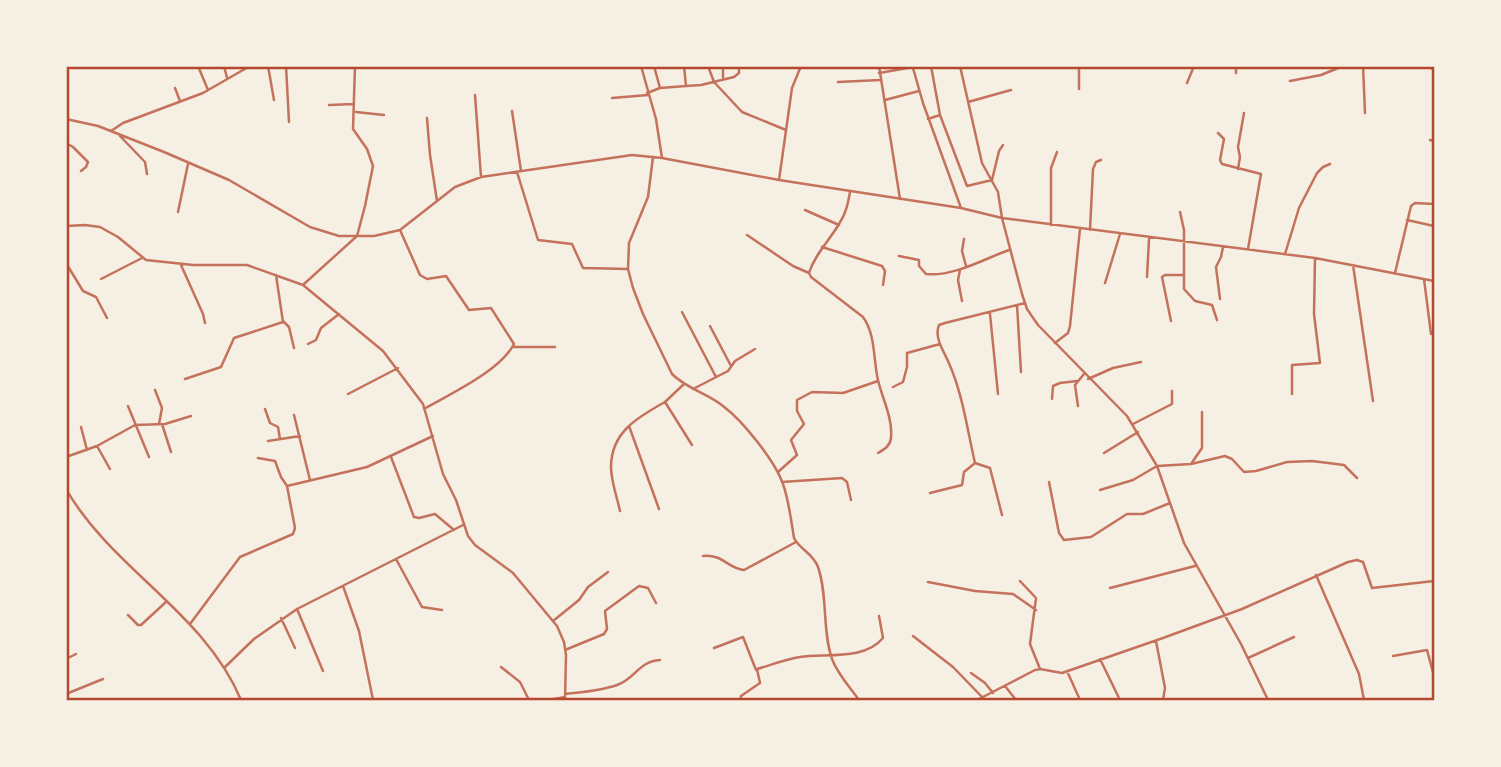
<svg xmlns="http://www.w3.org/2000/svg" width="1501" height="767" viewBox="0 0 1501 767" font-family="Lora,serif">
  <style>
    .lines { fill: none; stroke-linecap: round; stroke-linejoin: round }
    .minor { stroke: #c5725c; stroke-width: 2.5 }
    .neatline { fill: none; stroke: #b5482f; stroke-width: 2.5 }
  </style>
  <rect width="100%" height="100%" fill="#f6efe4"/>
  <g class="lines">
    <path class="minor" d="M198 66 208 90
      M224 66 227 78
      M268 66 274 100
      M286 66 289 122
      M641 66 656 119 662 158
      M654 66 660 88
      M708 66 714 82 742 112 786 130
      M879 66 900 199
      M931 66 940 115 967 186 992 180 999 151 1003 145
      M960 66 982 163 998 192 1002 218 1022 294 1027 309 1038 325 1127 416 1157 466 1184 543 1241 644 1268 700
      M1236 66V73
      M1363 66 1365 113
      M1430 66 1434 71
      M913 68 923 103 961 208
      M879 73 919 66
      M723 79V66
      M1290 81 1321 75 1343 66
      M838 82 880 80
      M1187 83 1194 66
      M686 86 701 85 734 77 739 73V66
      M175 88 180 101
      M1079 89V66
      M647 93 660 88 686 86 684 66
      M475 95 481 177
      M612 98 648 95
      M885 100 919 91
      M968 102 1011 90
      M329 105 354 104
      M512 111 521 171
      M356 112 384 115
      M427 118 430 155 437 201
      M66 119 98 126 164 152 229 180 310 227 339 236H374L400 230 455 187 481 177 632 155 662 158 779 180 961 208 1002 218 1315 258 1434 281
      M928 119 940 115
      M111 131 123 123 203 93 250 66
      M1218 133 1224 139 1220 160 1222 164 1261 174 1248 249
      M120 136 145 162 147 174
      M1430 140 1434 141
      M66 143 73 147 88 162 86 167 81 171
      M653 157 648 197 629 243 628 269 633 288 643 314 672 374C687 389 707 393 723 406 743 421 775 461 783 484 789 501 791 520 794 538 800 550 813 553 818 567 828 596 822 630 832 659 838 675 850 687 859 700
      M1238 169 1240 157 1238 147 1244 113
      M517 172 538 240 572 244 583 268 628 269
      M779 180 792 88 801 66
      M850 192C848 203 846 214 839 224 829 241 815 254 809 273L811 277 863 317C876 335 873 359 878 380 882 398 893 418 891 438 890 446 885 449 878 453
      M805 210 839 225
      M178 212 188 164
      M1180 212 1184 230V289L1195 301 1212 305 1217 320
      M1407 220 1434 226
      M1051 225V168L1057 152
      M66 226 85 225 100 227 118 237 146 260 193 265H247L303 285 383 351 423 404 443 474 456 500 468 536 475 545 513 573 557 626 564 642 566 655 565 700
      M400 230 420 275 427 279 446 276 469 310 491 308 514 344C500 371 450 394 424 409
      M1090 230 1093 169 1096 162 1101 160
      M747 235 793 266 809 273
      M964 239 962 251 966 266
      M822 247 882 266 885 271 883 285
      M1285 254 1299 208 1317 173 1323 167 1330 164
      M899 256 919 260V266L926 274C953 277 984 259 1009 250
      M66 263 83 291 96 297 107 318
      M181 265 203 314 205 323
      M1353 265 1373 401
      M960 270 958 280 962 301
      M1395 273 1411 206 1415 203 1434 204
      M1147 277 1149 239
      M101 279 142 258
      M1424 279 1431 334
      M1105 283 1120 234
      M304 284 357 236 365 206 373 166 367 149 353 129 355 66
      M1220 299 1216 267 1221 257 1223 247
      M1017 305 1021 372
      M682 312 716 377
      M990 314 998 394
      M283 321 289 327 294 348
      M1171 321 1162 277 1165 275H1183
      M710 326 731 366
      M1055 343 1068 333 1070 326 1080 229
      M308 344 316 340 321 328 339 314
      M513 347H555
      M185 379 221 367 234 338 283 322 276 275
      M1088 379 1113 368 1141 362
      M684 384 665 402 692 445
      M893 387 903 382 907 367V353L940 344
      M693 389 728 371 735 361 755 349
      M155 390 162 408 159 424
      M348 394 398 368
      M1292 394V365L1320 363 1314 314 1315 258
      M1052 399 1053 386 1060 383 1077 381
      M128 406 149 457
      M1078 406 1075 385 1084 374
      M265 409 270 423 278 427 280 439
      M294 415 310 480
      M162 424 171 452
      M1133 424 1172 404V391
      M629 426 659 509
      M81 427 87 450
      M268 441 300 436
      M97 446 110 469
      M1104 453 1138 432
      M66 457 97 446 135 425 165 424 191 416
      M391 457 414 517 419 518 435 514 454 530
      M258 458 275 461 281 477 287 486
      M1191 464 1202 448V412
      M778 472 797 455 791 440 804 424 797 411V400L812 392 843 393 878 381
      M782 482 842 478 847 482 851 500
      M1049 482 1059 533 1064 540 1091 537 1127 514H1143L1170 503
      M66 489C112 569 205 613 241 700
      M1100 490 1133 480 1157 466 1191 464 1225 456 1232 459 1244 472 1256 471 1287 462 1312 461 1344 465 1357 478
      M930 493 962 485 964 472 975 463
      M620 511C617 497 611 481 611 467 611 432 638 417 665 402
      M1002 515 990 468 975 463C967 429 963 394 948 361 943 350 934 337 939 325L945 323 1025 303
      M703 556C723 554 727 568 744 570L796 542
      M396 559 422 607 442 610
      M1316 575 1359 674 1364 700
      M1020 581 1036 598 1030 644 1040 669
      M928 582 975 591 1013 594 1036 610
      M343 586 359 631 373 700
      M1110 588 1195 566
      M297 609 323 671
      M128 615 138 625H141L167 601
      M281 618 295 648
      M553 621 579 600 588 587 608 572
      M190 624 240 557 293 534 295 528 287 486 367 467 433 436
      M913 636 953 667 983 698
      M1156 641 1165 688 1163 700
      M714 648 743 637 756 670
      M565 650 604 634 607 629 605 611 639 586 648 588 656 603
      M1393 656 1427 650 1434 676
      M1248 658 1294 637
      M66 659 76 654
      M1100 659 1119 698
      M501 667 520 682 529 700
      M224 668 254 639 297 609 463 525
      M1067 671 1080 700
      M971 673 985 683 993 693
      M1005 686 1016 700
      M66 694 103 679
      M565 694C582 692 600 691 617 685 635 679 639 661 660 660
      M548 700 565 697
      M740 700 741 696 760 683 757 669C771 665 786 659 800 657 825 653 864 661 883 638L879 616
      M977 700 1035 670 1040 669 1062 673 1163 638 1242 609 1348 562 1357 560 1363 562 1372 588 1434 581"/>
  </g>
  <rect width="1501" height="767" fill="none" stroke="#f6efe4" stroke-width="136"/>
  <rect x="68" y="68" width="1365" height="631" class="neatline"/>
</svg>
